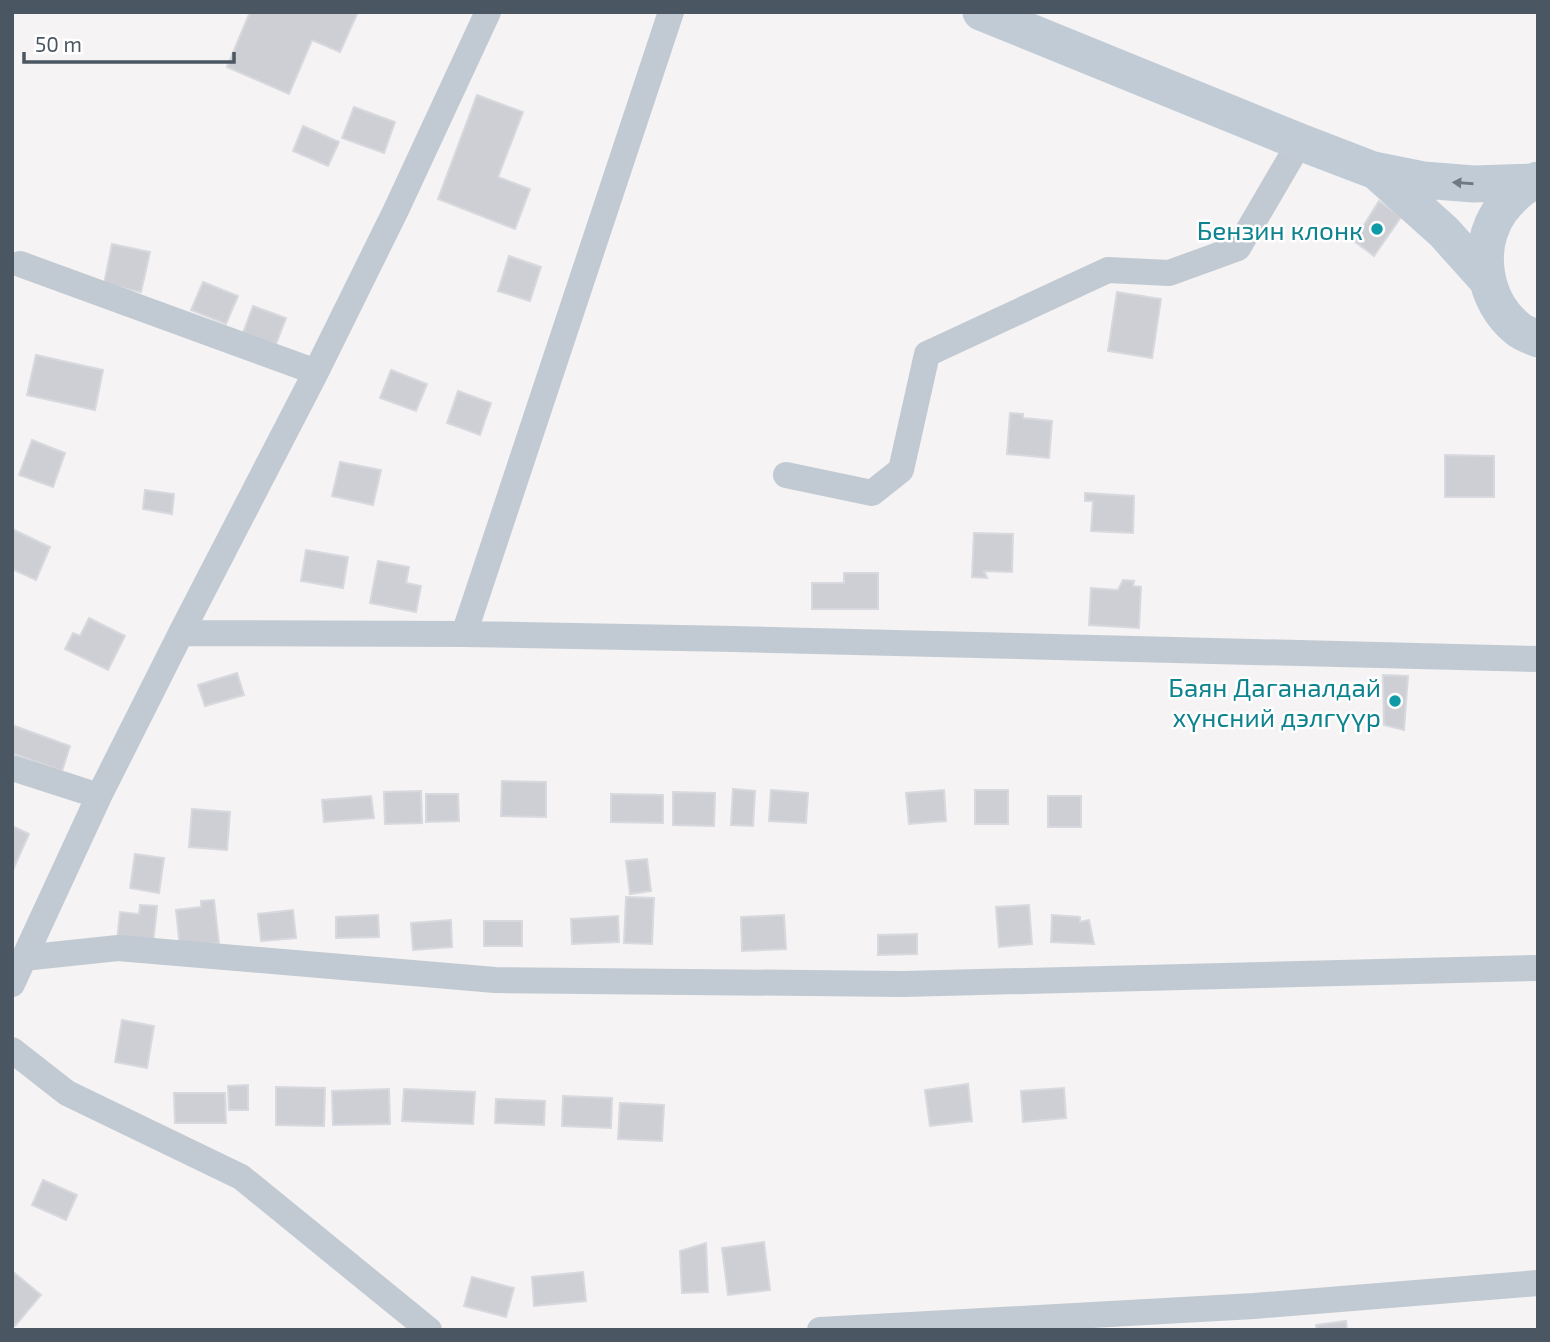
<svg xmlns="http://www.w3.org/2000/svg" width="1550" height="1342" viewBox="0 0 1550 1342" font-family="'Exo 2',sans-serif">
  <style>
    .building { fill: #cdcfd5; stroke: #d7d9de; stroke-width: 2 }
    .lines { fill: none; stroke-linecap: round; stroke-linejoin: round }
    .minor { stroke: #c1cad2; stroke-width: 26 }
    .secondary { stroke: #c1cbd6; stroke-width: 37 }
    .oneway { fill: #6e7984 }
    .culture-dot { fill: #0f9aa8; stroke: #fff; stroke-width: 2.5 }
    .labels { text-anchor: middle; dominant-baseline: central; stroke-width: 5; stroke-linejoin: round; paint-order: stroke }
    .culture-label { font-size: 26px; fill: #0d838f; stroke: #fff; text-anchor: end }
  </style>
  <rect width="100%" height="100%" fill="#f5f3f3"/>
  <path class="building" d="M250 12H358L340 52 312 40 289 94 227 67Z
    M477 95 523 112 498 177 530 189 515 229 438 199Z
    M354 107 395 122 384 153 342 138Z
    M303 126 339 142 328 166 293 151Z
    M1379 201 1401 217 1374 256 1354 241Z
    M112 244 150 252 141 292 104 284Z
    M509 256 541 267 530 301 498 291Z
    M203 282 238 296 226 324 191 310Z
    M1117 292 1161 299 1152 358 1108 351Z
    M253 306 286 318 276 344 243 333Z
    M36 355 103 370 95 410 27 395Z
    M391 370 427 384 416 411 380 398Z
    M458 391 491 403 480 435 447 423Z
    M1010 413 1023 414V418L1052 421 1049 458 1007 454Z
    M32 440 65 453 53 487 19 475Z
    M1445 455 1494 456V497H1445Z
    M340 462 381 470 373 505 332 496Z
    M145 490 174 494 172 514 143 509Z
    M1085 493 1134 496 1133 533 1091 531 1093 501H1085Z
    M12 529 50 547 36 580 12 569Z
    M974 533 1013 534 1012 572 984 571 987 578 972 577Z
    M306 550 348 557 343 588 301 581Z
    M378 561 409 567 406 583 421 586 416 612 370 603Z
    M844 573H878V609H812V583H844Z
    M1123 580 1134 581 1133 586 1141 587 1139 628 1089 625 1091 588 1118 590Z
    M89 618 125 636 108 670 65 649 73 633 80 636Z
    M237 673 244 695 205 706 198 685Z
    M1383 675 1408 676 1404 730 1384 725Z
    M12 725 70 746 62 771 12 753Z
    M502 781 546 782V817L501 816Z
    M733 789 755 791 753 826 731 825Z
    M771 790 808 793 806 823 769 821Z
    M944 790 946 821 909 824 906 793Z
    M975 790H1008V824H975Z
    M421 791 422 823 385 824 384 792Z
    M673 792 715 793 714 826 673 825Z
    M426 794H458L459 821 426 822Z
    M611 794 663 795V823L611 822Z
    M371 796 374 818 324 822 322 800Z
    M1048 796H1081V827H1048Z
    M192 809 230 812 227 850 189 847Z
    M12 826 29 834 12 872Z
    M135 854 164 858 159 893 130 888Z
    M647 859 651 891 630 894 626 861Z
    M626 897 654 898 652 944 624 943Z
    M214 900 219 943 180 948 176 910 201 907V901Z
    M140 905 157 906 153 945 117 941 120 912 139 914Z
    M1029 905 1032 944 999 947 996 907Z
    M293 910 296 938 261 941 258 914Z
    M378 915 379 937 336 938V917Z
    M784 915 786 949 742 951 741 917Z
    M1052 915 1080 917V922L1089 920 1094 944 1051 942Z
    M618 916 619 942 572 944 571 919Z
    M451 920 452 947 413 950 411 923Z
    M484 921H522V946H484Z
    M917 934V954L878 955V935Z
    M122 1020 154 1026 147 1068 115 1062Z
    M968 1084 972 1121 930 1126 925 1090Z
    M248 1085V1110H229L228 1086Z
    M276 1087 325 1088 324 1126 276 1125Z
    M1064 1088 1066 1118 1023 1122 1021 1091Z
    M389 1089 390 1124 333 1125 332 1091Z
    M404 1089 475 1092 473 1124 402 1121Z
    M174 1093H225L226 1123H175Z
    M563 1096 612 1098 611 1128 562 1126Z
    M496 1099 545 1101 544 1125 495 1123Z
    M620 1103 664 1105 662 1141 618 1139Z
    M43 1180 77 1195 66 1220 32 1205Z
    M764 1242 770 1290 728 1295 722 1248Z
    M706 1243 708 1292 682 1293 680 1251Z
    M12 1271 41 1295 15 1326 12 1324Z
    M583 1272 586 1301 534 1306 532 1277Z
    M472 1277 514 1288 506 1317 464 1306Z
    M1346 1321 1347 1330H1317L1316 1325Z"/>
  <g class="lines">
    <path class="minor" d="M20 264 316 372
      M786 475 872 493 901 470 927 354 1108 270 1169 273 1238 248 1300 142
      M181 633 316 372 396 210 488 12
      M464 634 671 12
      M12 768 99 796
      M23 958 118 948 495 980 903 984 1538 968
      M12 984 99 796 181 633 464 634 734 639 1538 659
      M12 1050 67 1093 241 1177 429 1330
      M820 1330 1254 1306 1538 1283"/>
    <path class="secondary" d="M981 12 1300 142 1373 170 1423 180 1474 184 1531 182
      M1377 172 1444 232 1487 280
      M1538 180C1522 185 1510 198 1500 211 1475 248 1483 301 1518 329 1524 334 1532 336 1538 339"/>
  </g>
  <defs><path id="oneway-solid" d="M-6-.8H1V-3.2L6.5 0L1 3.2V.8H-6Z" transform="scale(1.75)"/></defs>
  <use class="oneway" href="#oneway-solid" transform="translate(1463 183) rotate(-176)"/>
  <g class="culture-dot">
    <circle cx="1377" cy="229" r="7"/>
    <circle cx="1395" cy="701" r="7"/>
  </g>
  <g class="labels">
    <g class="culture-label">
      <text x="1363" y="229">Бензин клонк</text>
      <text x="1381" y="686">Баян Даганалдай<tspan x="1381" dy="30">хүнсний дэлгүүр</tspan></text>
    </g>
  </g>
  <rect width="1550" height="1342" fill="none" stroke="#4a5661" stroke-width="28"/>
  <path d="M24 52v10h210v-10" fill="none" stroke="#4a5661" stroke-width="3.5"/>
  <text x="35" y="52" font-size="21" fill="#4a5661" stroke="#ffffff" stroke-width="5" paint-order="stroke">50 m</text>
</svg>
